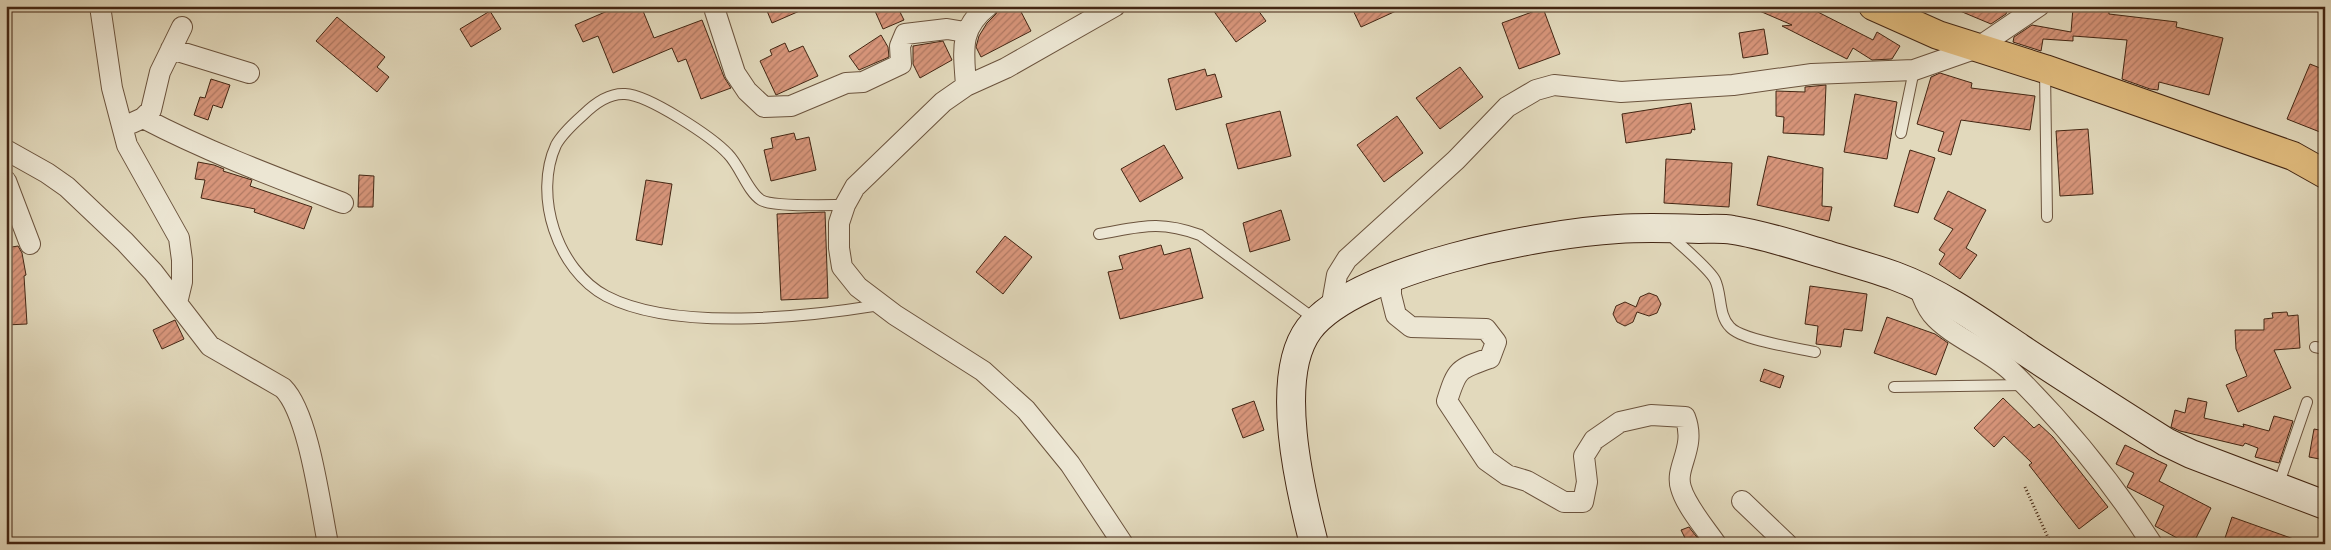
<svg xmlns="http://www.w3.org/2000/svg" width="2331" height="550" viewBox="0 0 2331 550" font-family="'IM FELL Great Primer',serif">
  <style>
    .building { fill: url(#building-hatch); stroke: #432613 }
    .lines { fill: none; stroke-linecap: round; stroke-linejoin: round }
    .lane-casing { stroke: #6b533d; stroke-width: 12 }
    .street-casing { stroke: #6b533d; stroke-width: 22 }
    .secondary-casing { stroke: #432613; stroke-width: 30 }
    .primary-casing { stroke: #432613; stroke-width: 30 }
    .path { stroke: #432613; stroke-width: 3; stroke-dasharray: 1 2.5; stroke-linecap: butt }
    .lane { stroke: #ece6d3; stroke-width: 10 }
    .street { stroke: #ece6d3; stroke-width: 20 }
    .secondary { stroke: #ece6d3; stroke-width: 28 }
    .primary { stroke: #e1bc7e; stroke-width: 28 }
  </style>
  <defs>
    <pattern id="building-hatch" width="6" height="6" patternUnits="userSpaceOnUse" patternTransform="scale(1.25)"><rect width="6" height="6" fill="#d7957a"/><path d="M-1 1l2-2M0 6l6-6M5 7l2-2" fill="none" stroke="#b07963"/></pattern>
  </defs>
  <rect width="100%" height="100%" fill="#e2d9bc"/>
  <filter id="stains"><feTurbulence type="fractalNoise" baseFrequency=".004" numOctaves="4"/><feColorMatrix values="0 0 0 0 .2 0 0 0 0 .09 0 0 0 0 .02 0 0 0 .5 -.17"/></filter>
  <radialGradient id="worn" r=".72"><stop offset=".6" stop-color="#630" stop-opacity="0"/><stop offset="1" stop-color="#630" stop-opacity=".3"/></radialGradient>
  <path class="building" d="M619 6H641L654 38 702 20 724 77 731 88 701 99 686 59 678 62 672 48 613 73 598 36 583 42 575 25Z
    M765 6H811L772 23Z
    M885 6H897L904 20 883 29 875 11Z
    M1000 6H1018L1031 31 981 57 976 47 979 36 987 23 996 14Z
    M1210 6H1255L1266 21 1236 42Z
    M1351 6H1407L1361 27Z
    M1748 6H1806L1873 40 1877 32 1900 46 1892 59 1872 60 1853 48 1847 59 1782 26 1792 25Z
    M1948 6H2009L2006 14 1991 24Z
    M1543 8 1560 54 1519 69 1502 23Z
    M2073 8 2109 11V14L2177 22 2176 27 2223 38 2209 95 2159 82 2158 90 2150 89 2122 79 2127 40 2073 36V41L2043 39 2041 51 2013 42 2014 37 2032 25 2071 32Z
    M490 11 501 29 471 47 460 29Z
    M337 17 385 57 377 67 389 77 377 92 316 41Z
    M1764 29 1768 54 1743 58 1739 33Z
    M881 35 888 47 889 57 859 70 849 56Z
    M943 41 952 60 920 78 913 64V46Z
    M785 43 789 52 803 46 818 76 776 95 760 61 772 55 770 50Z
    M2310 64 2325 70V134L2287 119Z
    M1460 67 1483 97 1440 129 1416 98Z
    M1205 69 1207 76 1215 74 1222 97 1176 110 1168 79Z
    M1940 73 1972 83 1971 88 2035 96 2030 130 1961 120 1951 155 1938 151 1944 132 1917 124 1931 77Z
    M211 79 230 85 222 108 213 105 208 120 194 115 200 97 205 98Z
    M1826 85 1824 135 1783 133 1784 117 1776 116V91L1805 92V87Z
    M1855 94 1897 102 1887 159 1844 152Z
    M1691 103 1695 130 1692 129 1691 133 1626 143 1622 114Z
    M1280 111 1291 156 1238 169 1226 124Z
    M1397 116 1423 153 1384 182 1357 145Z
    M2088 129 2093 194 2060 196 2056 131Z
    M794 133 796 140 809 137 816 170 771 181 764 150 773 148 771 138Z
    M1164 145 1183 178 1140 202 1121 169Z
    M1910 150 1935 158 1918 213 1894 206Z
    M1768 156 1823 168 1822 206 1832 207 1829 221 1757 205Z
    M1666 159 1732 163 1729 207 1664 203Z
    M198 162 214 165 224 169 223 171 252 180 250 186 312 207 304 229 254 212 255 209 201 198 205 180 195 179Z
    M359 175 374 176 373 207H358Z
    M646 180 672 184 662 245 636 240Z
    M1948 191 1986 210 1966 248 1977 255 1960 279 1939 264 1945 254 1939 250 1953 229 1934 219Z
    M1281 210 1290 240 1250 252 1243 223Z
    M825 212 828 298 781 300 777 214Z
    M1005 236 1032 257 1003 294 976 272Z
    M1161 245 1164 255 1190 248 1203 298 1120 319 1108 272 1123 269 1119 256Z
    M18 246 22 253 26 275 24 276 27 324 6 325V248Z
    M1810 286 1867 294 1862 331 1844 329 1841 347 1816 344 1818 326 1805 324Z
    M1649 293 1657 296 1661 304 1657 313 1649 316 1637 312 1633 322 1625 326 1617 322 1613 314 1616 306 1625 302 1636 307 1640 297Z
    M2287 312 2288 316 2298 315 2300 348 2274 350 2291 388 2238 412 2226 385 2247 376 2236 349 2235 330H2264V319L2273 318 2272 313Z
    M1887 317 1935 334 1948 343 1936 375 1874 353Z
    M175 320 184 339 162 349 153 330Z
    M1764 369 1784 376 1780 388 1760 381Z
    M2003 398 2034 428 2039 424 2053 437 2108 507 2079 529 2029 465 2032 463 2004 436 1994 447 1974 428Z
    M2188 398 2207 402 2204 418 2244 427 2243 424 2269 431 2274 416 2293 421 2279 463 2255 457 2258 448 2245 443 2243 446 2180 431 2171 427 2175 410 2185 413Z
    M1254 401 1264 430 1243 438 1232 409Z
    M2314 429 2325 431V460L2309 457Z
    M2125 445 2167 465 2159 481 2211 508 2193 544H2188L2155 526 2164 506 2127 487 2134 473 2116 464Z
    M2232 517 2302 542 2301 544H2223Z
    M1689 527 1692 531 1700 541 1688 544 1681 530Z"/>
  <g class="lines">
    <g class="lane-casing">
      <path id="lane" d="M2045 70 2047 217
        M1901 133 1914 70
        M845 205C828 205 772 207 761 200 748 192 740 166 728 154 712 137 649 95 625 94 609 93 594 104 583 115 574 123 562 134 556 145 533 195 557 270 606 296 675 332 806 317 880 305
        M1099 234C1141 227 1158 220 1200 235L1316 320
        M1669 234C1679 244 1709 268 1715 280 1722 294 1718 315 1730 327 1741 340 1796 348 1815 352
        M2315 347 2325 349
        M1894 387 2023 385
        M2278 486 2307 402"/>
    </g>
    <g class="street-casing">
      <path id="street" d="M100 6 112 88 127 145 179 238 182 260V282L177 303
        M716 6 715 11 735 73 747 91 764 107 791 106 846 83 863 82 901 64 900 46 905 34 947 29 965 32
        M1115 6 1006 68 966 86 943 102 855 187 845 205 839 223V248L842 267 858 287 895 315 983 371 1026 410 1070 464 1123 544
        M171 49 249 73
        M966 86C964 52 958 29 988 6
        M143 118C208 152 275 177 343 203
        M132 123 143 118 151 110 160 72 182 27
        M6 150 47 173 67 187 125 242 153 272 210 346 283 388C309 414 320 505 328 544
        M6 181 30 244
        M1391 277V295L1396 315 1411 327 1486 329 1496 342 1490 358C1458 369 1457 369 1447 401L1486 460 1507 475 1527 481 1564 502H1583L1587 482 1584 456 1594 440 1620 422 1651 415 1685 417C1697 448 1674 467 1681 488 1686 506 1705 528 1716 544
        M1919 287C1922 296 1926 306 1932 314 1951 337 1990 350 2012 372 2065 424 2112 482 2152 544
        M1331 309 1337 275 1347 259 1456 160 1507 107 1536 90 1554 85 1621 92 1733 85 1812 74 1914 70 1977 48 2039 6
        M1742 501 1787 544"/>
    </g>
    <g class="secondary-casing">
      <path id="secondary" d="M1314 544C1300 489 1273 377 1309 329 1356 268 1543 233 1618 229 1645 227 1672 228 1699 229 1710 229 1722 228 1733 230 1765 235 1797 246 1828 255 1850 262 1873 268 1895 276 1941 293 1980 321 2020 348 2068 380 2117 411 2166 442L2191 454 2325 505"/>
    </g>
    <g class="primary-casing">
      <path id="primary" d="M1873 6 1938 35 2045 69 2293 156 2325 174"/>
    </g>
    <path class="path" d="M2025 487 2051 544"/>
    <use href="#lane" class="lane"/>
    <use href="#street" class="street"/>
    <use href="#secondary" class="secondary"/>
    <use href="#primary" class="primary"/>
  </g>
  <rect width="2331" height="550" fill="none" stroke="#e2d9bc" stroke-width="25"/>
  <rect x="8" y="8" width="2316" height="535" fill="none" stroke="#432613" stroke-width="2.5"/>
  <rect x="12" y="12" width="2306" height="525" fill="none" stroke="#432613"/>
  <rect width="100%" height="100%" filter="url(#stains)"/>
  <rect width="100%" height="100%" fill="url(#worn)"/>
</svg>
